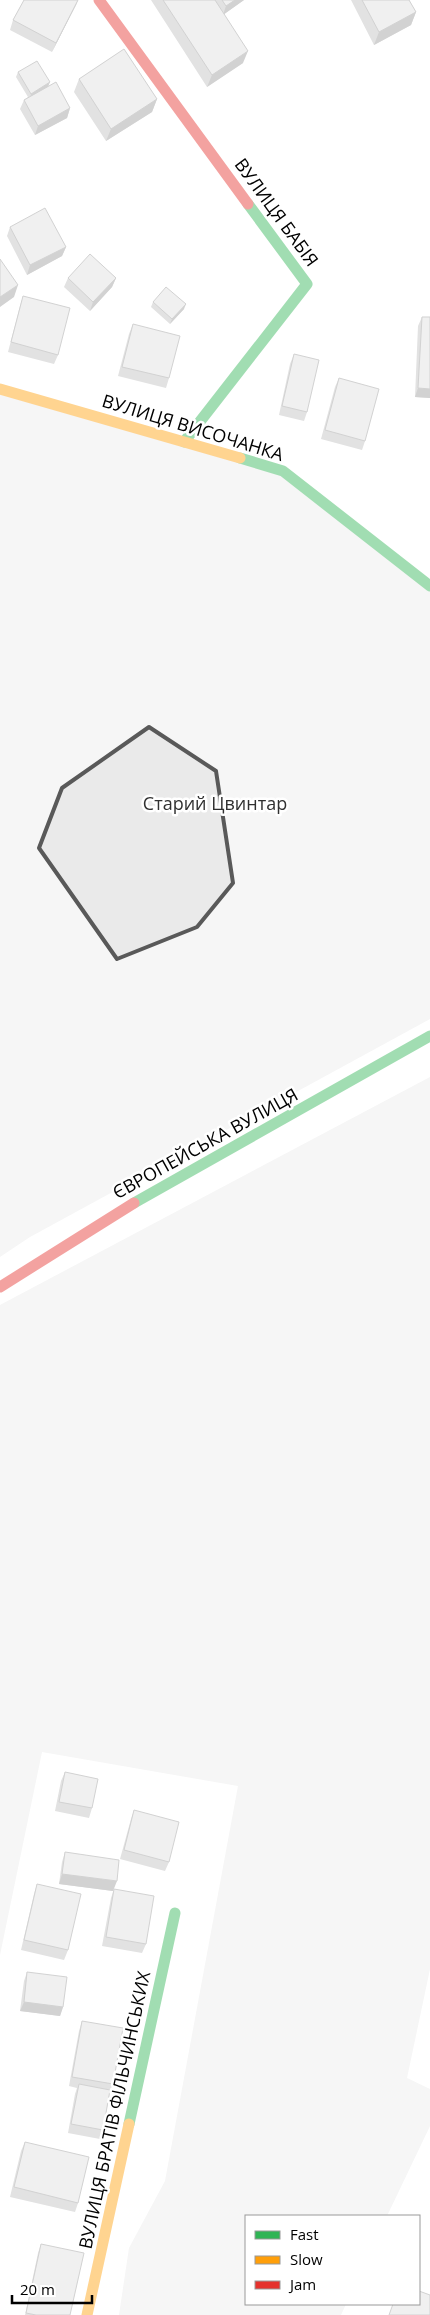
<svg xmlns="http://www.w3.org/2000/svg" width="430" height="2315" viewBox="0 0 430 2315" font-family="'Open Sans',sans-serif">
  <style>
    .green { fill: #eaeaea }
    .lines { fill: none; stroke-linecap: round; stroke-linejoin: round }
    .fast { stroke: #30b455; stroke-width: 11 }
    .slow { stroke: #ff9f0a; stroke-width: 11 }
    .jam { stroke: #e5322d; stroke-width: 11 }
    .wall { fill: #bebebe }
    .shaded-wall { fill: #9b9b9b }
    .building { fill: #ddd; stroke: #9b9b9b }
    .marked { fill: none; stroke: #595959; stroke-width: 4; stroke-linejoin: round }
    .labels { text-anchor: middle; dominant-baseline: central; stroke-width: 5; stroke-linejoin: round; paint-order: stroke }
    .street-label { font-size: 18px; fill: #000; stroke: #fff }
    .park-label { font-size: 18px; fill: #303030; stroke: #fff }
  </style>
  <rect width="100%" height="100%" fill="#fff"/>
  <path class="green" d="M0 389 283 471 430 588V1019L30 1237 0 1257Z
    M430 1077V1969L407 2078 430 2089V2126L387 2216H246V2304H346L341 2315H119L129 2248 165 2181 238 1786 42 1752 0 1955V1305Z"/>
  <g class="lines">
    <path class="fast" d="M184 442 307 284 248 204
      M240 458 283 471 430 586
      M134 1203 430 1036
      M129 2124 175 1913"/>
    <path class="slow" d="M0 389 240 458
      M87 2315 129 2124"/>
    <path class="jam" d="M99 0 248 204
      M0 1287 134 1203"/>
  </g>
  <path class="wall" d="M24 0H78L76 5 52 52 10 30 13 20Z
    M151 0H244L224 14 243 63 207 87Z
    M351 0H409L416 12 411 25 374 45Z
    M18 72 49 86 70 108 67 118 35 135 20 109 24 100 28 97 16 77Z
    M79 79 157 99 152 112 106 141 74 92Z
    M10 227 66 247 62 256 27 275 7 236Z
    M68 278H116L112 287 90 311 64 287Z
    M23 296 58 355 54 364 8 352 20 306Z
    M153 302 184 309 170 324 151 307Z
    M422 317H430V398L415 397 418 326Z
    M133 324 169 378 166 388 118 376 129 334Z
    M294 354 307 412 304 421 279 415 290 364Z
    M339 378 365 441 362 450 321 439 335 387Z
    M65 1772 92 1808 89 1818 55 1811 61 1781Z
    M134 1810 169 1862 165 1871 120 1859 131 1819Z
    M65 1852 113 1891 59 1884 62 1862Z
    M37 1884 68 1950 64 1960 21 1950 34 1894Z
    M114 1889 146 1944 142 1953 102 1946 111 1898Z
    M27 1972 63 2007 60 2016 20 2011 24 1981Z
    M82 2021 113 2084 110 2091 103 2130 100 2139 68 2133 75 2094 77 2088 69 2086 79 2031Z
    M25 2142 78 2203 75 2212 10 2197 21 2151Z
    M41 2244 70 2315H25L38 2253Z"/>
  <path class="shaded-wall" d="M78 0 76 5 52 52 56 43Z
    M235 0H244L223 15 226 6Z
    M416 12 411 25 374 45 379 32Z
    M248 51 243 63 207 87 212 75Z
    M50 82 48 87 30 99 31 94Z
    M157 99 152 112 106 141 111 129Z
    M70 108 67 118 35 135 38 126Z
    M66 247 62 256 27 275 30 265Z
    M116 278 112 287 90 311 93 302Z
    M18 285 14 297 0 307V297Z
    M186 304 184 309 170 324 172 319Z
    M418 388 430 389V398L415 397Z
    M62 1874 117 1881 113 1891 59 1884Z
    M24 2002 63 2007 60 2016 20 2011Z"/>
  <path class="building" d="M24 0H78L56 43 13 20Z
    M163 0H215L248 51 212 75Z
    M222 0H235L226 6Z
    M362 0H409L416 12 379 32Z
    M124 49 157 99 111 129 79 79Z
    M37 61 50 82 31 94 18 72Z
    M56 82 70 108 38 126 24 100Z
    M45 208 66 247 30 265 10 227Z
    M90 254 116 278 93 302 68 278Z
    M0 259 18 285 0 297Z
    M166 287 186 304 172 319 153 302Z
    M23 296 70 308 58 355 11 342Z
    M422 317H430V389L418 388Z
    M133 324 180 336 169 378 122 367Z
    M294 354 319 360 307 412 282 406Z
    M339 378 379 389 365 441 325 430Z
    M65 1772 98 1779 92 1808 59 1802Z
    M134 1810 179 1822 169 1862 124 1850Z
    M65 1852 119 1860 117 1881 62 1874Z
    M37 1884 81 1894 68 1950 24 1940Z
    M114 1889 154 1896 146 1944 106 1937Z
    M27 1972 67 1977 63 2007 24 2002Z
    M82 2021 123 2028 113 2084 72 2077Z
    M79 2084 110 2090 103 2130 71 2124Z
    M25 2142 89 2157 78 2203 14 2187Z
    M41 2244 84 2253 70 2315H36L26 2313Z
    M419 2291 430 2295V2315H389L393 2304H419Z"/>
  <path d="M0 0H430V2315H0ZM149 727 216 771 233 883 197 927 117 959 39 848 62 788Z" fill="#fff" fill-opacity=".55" fill-rule="evenodd"/>
  <path class="marked" d="M149 727 216 771 233 883 197 927 117 959 39 848 62 788Z"/>
  <g class="labels">
    <g class="street-label">
      <text transform="translate(277 212) rotate(54)">ВУЛИЦЯ БАБІЯ</text>
      <text transform="translate(193 427) rotate(17)">ВУЛИЦЯ ВИСОЧАНКА</text>
      <text transform="translate(205 1143) rotate(-29)">ЄВРОПЕЙСЬКА ВУЛИЦЯ</text>
      <text transform="translate(114 2110) rotate(-78)">ВУЛИЦЯ БРАТІВ ФІЛЬЧИНСЬКИХ</text>
    </g>
    <g class="park-label">
      <text x="215" y="803">Старий Цвинтар</text>
    </g>
  </g>
  <rect x="245" y="2215" width="175" height="90" fill="#ffffff" stroke="#999999"/>
  <rect x="255" y="2231" width="25" height="8" fill="#30b455" stroke="#999999"/>
  <text x="290" y="2240" font-size="15" fill="#000000">Fast</text>
  <rect x="255" y="2256" width="25" height="8" fill="#ff9f0a" stroke="#999999"/>
  <text x="290" y="2265" font-size="15" fill="#000000">Slow</text>
  <rect x="255" y="2281" width="25" height="8" fill="#e5322d" stroke="#999999"/>
  <text x="290" y="2290" font-size="15" fill="#000000">Jam</text>
  <path d="M12 2295v8h80v-8" fill="none" stroke="#000000" stroke-width="2.5"/>
  <text x="20" y="2295" font-size="15" fill="#000000" stroke="#ffffff" stroke-width="4" paint-order="stroke">20 m</text>
</svg>
